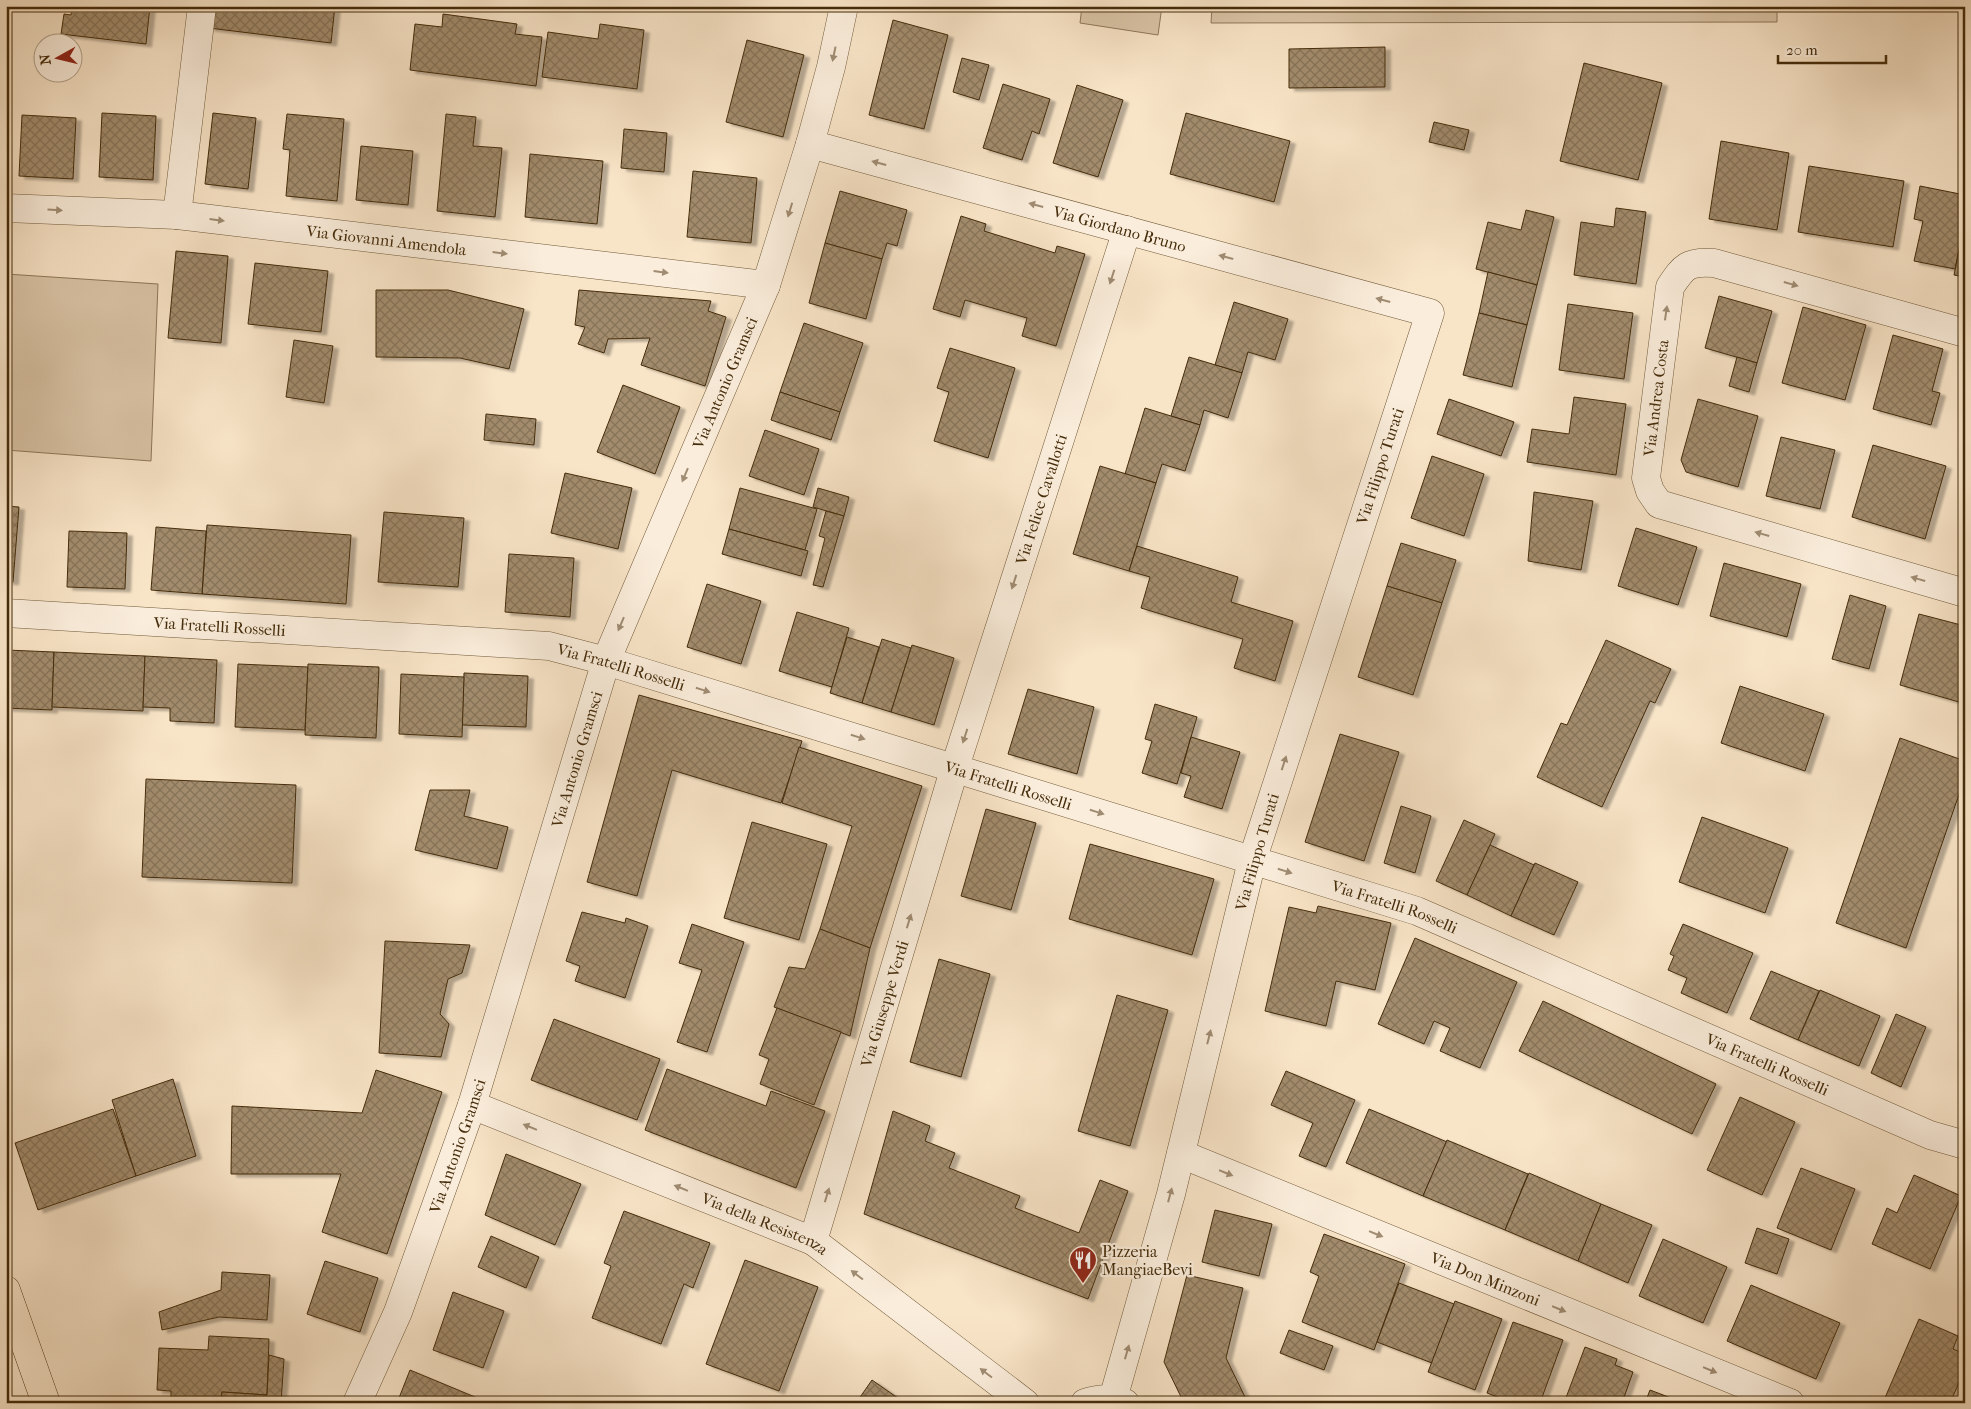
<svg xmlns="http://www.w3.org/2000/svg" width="1971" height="1409" font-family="'IM FELL French Canon',serif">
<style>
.green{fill:#dac5a7;stroke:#907859}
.building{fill:url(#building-cross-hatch);stroke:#452c0b;filter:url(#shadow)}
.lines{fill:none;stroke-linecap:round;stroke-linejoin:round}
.minor-casing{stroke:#725a3a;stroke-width:29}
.major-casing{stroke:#452c0b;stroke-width:29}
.minor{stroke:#faeddb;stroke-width:28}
.major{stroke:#f8e4c7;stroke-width:28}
.oneway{fill:#a08c73}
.labels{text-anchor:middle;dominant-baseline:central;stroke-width:4.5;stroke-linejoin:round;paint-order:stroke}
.street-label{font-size:16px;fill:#452c0b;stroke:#faeddb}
.poi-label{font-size:16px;fill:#452c0b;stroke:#faeddb;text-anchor:start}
</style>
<defs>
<pattern id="building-cross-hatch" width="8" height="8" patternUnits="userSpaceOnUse" patternTransform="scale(1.25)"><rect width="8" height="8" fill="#a28c6d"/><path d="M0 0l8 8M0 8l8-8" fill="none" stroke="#867358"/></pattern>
<filter id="shadow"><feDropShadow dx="5.5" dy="3" stdDeviation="1" flood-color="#0004"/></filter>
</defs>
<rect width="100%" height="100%" fill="#f8e4c7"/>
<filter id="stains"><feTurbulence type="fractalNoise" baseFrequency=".004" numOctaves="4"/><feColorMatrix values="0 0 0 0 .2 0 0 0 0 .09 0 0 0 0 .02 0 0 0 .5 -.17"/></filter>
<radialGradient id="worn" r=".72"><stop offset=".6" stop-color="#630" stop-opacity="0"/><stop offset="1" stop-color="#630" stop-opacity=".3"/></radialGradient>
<g class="green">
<polygon points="1082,6 1162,6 1158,35 1080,23"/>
<polygon points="1212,6 1777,6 1777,22 1211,23"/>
<polygon points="6,274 158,284 151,461 6,450"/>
</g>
<g class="building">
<polygon points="72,6 150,6 146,44 61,34 64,14 71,15"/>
<polygon points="212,6 335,6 331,43 209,28"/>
<polygon points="443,14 517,24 515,34 542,37 536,86 410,70 415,24 442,27"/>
<polygon points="893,20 948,35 924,129 869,115"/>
<polygon points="600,24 644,30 637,89 542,77 548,32 598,39"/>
<polygon points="747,40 804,55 783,137 726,122"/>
<polygon points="1385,47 1385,87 1289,88 1289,49"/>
<polygon points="962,58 989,65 979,100 953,92"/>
<polygon points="1584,63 1662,83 1638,180 1560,161"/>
<polygon points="1003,84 1050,99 1039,134 1032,131 1022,160 983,148"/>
<polygon points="1077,85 1123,100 1098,177 1053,163"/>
<polygon points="102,113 156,116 153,180 99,177"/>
<polygon points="213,113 256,118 248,189 205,184"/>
<polygon points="1186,113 1290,141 1274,202 1170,174"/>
<polygon points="287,114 344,119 337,201 286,196 290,150 283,149"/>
<polygon points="446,114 476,117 473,146 502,148 495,217 437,211"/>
<polygon points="22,115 76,118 73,179 19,176"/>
<polygon points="1434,122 1469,130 1464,150 1429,142"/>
<polygon points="624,129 667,133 664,172 621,168"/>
<polygon points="1721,141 1789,153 1777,230 1709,219"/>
<polygon points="361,146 413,151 408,205 356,200"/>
<polygon points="530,154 603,161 597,224 525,217"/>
<polygon points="1809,166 1904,181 1893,247 1798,232"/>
<polygon points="693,171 757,178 751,243 687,237"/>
<polygon points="1920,186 1965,195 1965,221 1955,269 1914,261 1923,221 1914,219"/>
<polygon points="840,191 907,210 897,246 887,243 882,259 825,243"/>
<polygon points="1616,208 1646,212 1636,284 1574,275 1581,222 1614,227"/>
<polygon points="1526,210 1554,217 1537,285 1476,269 1488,222 1521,230"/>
<polygon points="961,216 986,224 984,231 1055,253 1057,246 1085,254 1056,346 1022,336 1027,318 965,300 960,317 933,309"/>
<polygon points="1965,221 1965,277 1954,275"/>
<polygon points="825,243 882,259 866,319 809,303"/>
<polygon points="176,251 228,256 221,343 168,338"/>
<polygon points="255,263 328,271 321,332 248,324"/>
<polygon points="1488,272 1537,285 1527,325 1479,313"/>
<polygon points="376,290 448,290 524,309 509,369 460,358 376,357"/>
<polygon points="579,290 711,301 708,311 726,317 705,386 641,365 650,338 608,339 604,353 578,344 585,327 575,325"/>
<polygon points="1719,296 1772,311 1757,363 1705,348"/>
<polygon points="1234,302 1288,319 1275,360 1248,352 1242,373 1215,365"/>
<polygon points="1568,304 1633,313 1624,379 1559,370"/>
<polygon points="1803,307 1866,325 1845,400 1782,383"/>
<polygon points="1479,313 1527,325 1512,387 1463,375"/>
<polygon points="804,323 863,343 840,412 780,392"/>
<polygon points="1893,335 1943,349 1932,391 1940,393 1931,425 1873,409"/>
<polygon points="294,340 333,346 324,403 286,397"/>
<polygon points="950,348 1015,368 988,458 934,441 949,392 937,388"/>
<polygon points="1189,357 1242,373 1228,418 1204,410 1200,425 1171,416"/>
<polygon points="1737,357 1757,363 1749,392 1729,386"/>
<polygon points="623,385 680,407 655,474 597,452"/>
<polygon points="780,392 840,412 831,440 771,420"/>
<polygon points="1574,397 1626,404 1616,475 1527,462 1532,429 1569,434"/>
<polygon points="1449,399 1514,422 1501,456 1437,434"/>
<polygon points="1698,399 1758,416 1738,487 1686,472 1681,460"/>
<polygon points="1145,408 1200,425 1185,471 1162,464 1156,483 1125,474"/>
<polygon points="486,414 536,419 534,445 484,440"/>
<polygon points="765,430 819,449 804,495 749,476"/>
<polygon points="1781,437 1835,450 1820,509 1766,496"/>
<polygon points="1873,445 1946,466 1925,539 1852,517"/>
<polygon points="1432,456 1484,474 1464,536 1411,518"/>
<polygon points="1100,466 1156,483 1129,571 1073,554"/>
<polygon points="565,473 632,488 618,549 551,533"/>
<polygon points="740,488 817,509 805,550 729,529"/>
<polygon points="818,488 849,497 844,516 813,507"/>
<polygon points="1534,492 1593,501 1581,570 1528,561"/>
<polygon points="6,506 19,507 13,582 6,581"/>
<polygon points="826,511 844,516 823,587 813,585 825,538 819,536"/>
<polygon points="384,512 464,518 458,587 378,582"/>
<polygon points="207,525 351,535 346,604 202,594"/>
<polygon points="156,527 206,531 202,594 151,590"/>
<polygon points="1636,528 1697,547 1678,605 1618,586"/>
<polygon points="729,529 808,551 801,576 722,554"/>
<polygon points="69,531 127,533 125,589 67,587"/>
<polygon points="1401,543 1456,560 1442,603 1387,586"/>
<polygon points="1137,546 1238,577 1231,602 1293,621 1275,681 1234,668 1243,639 1141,608 1150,577 1129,571"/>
<polygon points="509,554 574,558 570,617 505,612"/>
<polygon points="1724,563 1801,584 1787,637 1710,616"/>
<polygon points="707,584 761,601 741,664 687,647"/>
<polygon points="1387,586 1442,603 1413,695 1358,677"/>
<polygon points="1850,595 1886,606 1869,669 1832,659"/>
<polygon points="797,612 849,628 832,687 779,671"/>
<polygon points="1919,614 1965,626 1965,679 1959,702 1900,685"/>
<polygon points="847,637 879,647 862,703 830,693"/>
<polygon points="882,639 911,648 891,712 862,703"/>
<polygon points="1606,640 1671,669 1655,703 1650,701 1602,807 1537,777 1561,723 1567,725"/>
<polygon points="912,645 954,658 934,725 891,712"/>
<polygon points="6,650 54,652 52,710 6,708"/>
<polygon points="54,652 145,656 143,711 52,707"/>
<polygon points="145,656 217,660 214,723 170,721 170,708 143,707"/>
<polygon points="238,664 308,667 305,730 235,727"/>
<polygon points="308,664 379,667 376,738 305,735"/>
<polygon points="464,673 528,676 526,727 462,725"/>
<polygon points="401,674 464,677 462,737 399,734"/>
<polygon points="1740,686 1824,714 1805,771 1721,743"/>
<polygon points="1028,689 1094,707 1077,774 1008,754"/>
<polygon points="639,695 802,741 781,803 672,770 637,896 587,882"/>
<polygon points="1155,704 1197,717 1177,784 1142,773 1152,741 1145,739"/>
<polygon points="1340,734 1399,752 1364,861 1305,842"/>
<polygon points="1191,737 1240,752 1222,809 1184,797 1191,776 1181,773"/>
<polygon points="1900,738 1965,761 1965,777 1906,948 1836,923"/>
<polygon points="799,747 922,786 870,948 820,929 852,826 782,803"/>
<polygon points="146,779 296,785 292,883 142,877"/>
<polygon points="430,790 470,790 464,816 508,827 497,869 415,850"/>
<polygon points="1401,806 1431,816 1415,873 1384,863"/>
<polygon points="986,809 1036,823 1011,910 961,896"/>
<polygon points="1702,817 1788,848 1765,913 1679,882"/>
<polygon points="1464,820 1495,834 1467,895 1436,881"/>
<polygon points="752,822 827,844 799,940 724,918"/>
<polygon points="1090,844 1214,879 1192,955 1069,919"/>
<polygon points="1490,845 1534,865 1511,916 1467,895"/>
<polygon points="1535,863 1578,882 1554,935 1511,916"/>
<polygon points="1318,906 1391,923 1375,990 1336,981 1326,1026 1265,1011 1289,907 1316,913"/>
<polygon points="582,912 625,923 626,918 648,926 625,998 575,981 580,966 566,961"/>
<polygon points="692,924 744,942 707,1052 677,1042 702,970 679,963"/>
<polygon points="1683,924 1753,953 1727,1013 1681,993 1687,978 1668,970 1674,956 1670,954"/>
<polygon points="820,929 870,948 850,1036 774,1007 789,967 805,969"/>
<polygon points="1415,938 1517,982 1480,1068 1440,1051 1450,1028 1434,1021 1424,1044 1378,1024"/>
<polygon points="385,941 470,945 462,973 448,979 440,1014 449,1024 441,1057 379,1053"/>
<polygon points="939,959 990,974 961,1077 910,1062"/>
<polygon points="1771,971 1819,991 1798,1040 1750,1019"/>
<polygon points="1820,990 1880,1016 1859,1066 1798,1040"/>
<polygon points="1117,995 1168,1010 1130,1146 1078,1131"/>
<polygon points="1543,1001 1716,1084 1692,1134 1519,1051"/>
<polygon points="777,1008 841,1032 814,1105 760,1084 769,1059 759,1055"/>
<polygon points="1896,1014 1926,1027 1901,1087 1871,1073"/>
<polygon points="554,1019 660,1059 637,1120 531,1080"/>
<polygon points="667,1069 766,1106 771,1091 825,1111 796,1188 645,1130"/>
<polygon points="376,1070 442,1092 387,1254 322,1232 341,1174 231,1174 232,1106 362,1113"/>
<polygon points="1286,1071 1355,1100 1326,1167 1299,1156 1313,1123 1271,1105"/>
<polygon points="173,1079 196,1156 136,1176 112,1100"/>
<polygon points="1740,1097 1795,1122 1762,1195 1707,1170"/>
<polygon points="113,1109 136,1176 38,1210 15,1143"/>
<polygon points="1369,1109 1447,1142 1423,1196 1346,1163"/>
<polygon points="893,1111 930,1126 925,1141 955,1153 949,1168 1020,1196 1015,1208 1079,1233 1100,1180 1128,1191 1088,1299 864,1214"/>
<polygon points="1447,1140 1528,1174 1505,1230 1423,1196"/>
<polygon points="506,1154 581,1184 555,1245 485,1215"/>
<polygon points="1801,1168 1855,1189 1831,1250 1777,1228"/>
<polygon points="1529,1173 1601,1204 1578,1261 1505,1230"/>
<polygon points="1914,1175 1961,1196 1930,1269 1872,1244 1887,1208 1897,1213"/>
<polygon points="1601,1204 1652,1225 1628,1283 1578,1261"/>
<polygon points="1215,1210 1272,1224 1259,1276 1202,1262"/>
<polygon points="624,1211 710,1243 693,1288 684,1284 661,1344 592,1318 611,1266 604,1263"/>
<polygon points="1757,1228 1789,1239 1777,1274 1745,1263"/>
<polygon points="1324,1234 1405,1264 1374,1350 1302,1322 1319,1276 1310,1272"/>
<polygon points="491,1236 539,1257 526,1288 478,1267"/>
<polygon points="1663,1239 1727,1267 1703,1323 1639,1296"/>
<polygon points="745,1260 818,1287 779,1391 706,1364"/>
<polygon points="325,1261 378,1278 360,1332 307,1314"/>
<polygon points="222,1272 270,1275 267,1320 219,1317 162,1330 159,1312 221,1290"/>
<polygon points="1187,1275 1243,1288 1226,1358 1246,1399 1256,1403 1184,1403 1164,1362"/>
<polygon points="1399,1283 1454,1304 1432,1363 1377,1342"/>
<polygon points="1751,1285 1840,1323 1816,1379 1727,1341"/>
<polygon points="453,1292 504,1311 483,1368 433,1350"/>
<polygon points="1455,1301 1502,1319 1475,1390 1428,1372"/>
<polygon points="1919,1319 1958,1336 1953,1349 1965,1354 1965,1369 1950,1403 1892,1403 1884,1400"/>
<polygon points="1513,1322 1563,1340 1540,1403 1513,1403 1487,1393"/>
<polygon points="1289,1330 1333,1346 1324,1370 1280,1353"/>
<polygon points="209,1336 269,1339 267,1395 222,1392 221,1403 171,1403 171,1391 157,1390 159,1348 208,1350"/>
<polygon points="1585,1347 1617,1359 1615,1365 1633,1372 1622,1403 1564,1403"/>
<polygon points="269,1355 284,1359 281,1403 221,1403 222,1392 267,1395"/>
<polygon points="410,1370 487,1402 486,1403 397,1403"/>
<polygon points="872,1380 905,1403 856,1403"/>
<polygon points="1650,1390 1684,1403 1645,1403"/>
</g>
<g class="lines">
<g class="minor-casing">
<g id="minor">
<path id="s1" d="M810,144L1430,313L1252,861L1171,1194L1113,1399"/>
<path id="s2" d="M6,208L177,215L766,285"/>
<polyline points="177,215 202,6"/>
<path d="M1965,333L1714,263C1688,261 1684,266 1670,287L1646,478L1650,491L1659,504L1965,593"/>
<path id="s3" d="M6,613L549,646L606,661L1417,911L1930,1135L1965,1145"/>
<path id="s4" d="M472,1105L813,1241L1025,1403"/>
<path id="s5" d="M1181,1154L1790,1403"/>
<path id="s6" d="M813,1241L955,767L1127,230"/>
<path id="s7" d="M357,1403L398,1312L472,1105L606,661L766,285L810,144L831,67L844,6"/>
<path d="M1085,1403C1099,1398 1110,1398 1125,1403"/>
</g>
</g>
<g class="major-casing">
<polyline id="major" points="6,1290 46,1403"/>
</g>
<use href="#minor" class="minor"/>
<use href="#major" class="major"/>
</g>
<defs><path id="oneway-solid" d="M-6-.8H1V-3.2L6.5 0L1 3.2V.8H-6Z" transform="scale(1.25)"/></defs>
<g class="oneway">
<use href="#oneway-solid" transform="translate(834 54) rotate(102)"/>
<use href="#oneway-solid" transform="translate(879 163) rotate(-165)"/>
<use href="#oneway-solid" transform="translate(1036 205) rotate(-165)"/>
<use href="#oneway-solid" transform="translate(55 210) rotate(3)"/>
<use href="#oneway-solid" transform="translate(790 210) rotate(107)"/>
<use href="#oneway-solid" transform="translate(217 220) rotate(7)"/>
<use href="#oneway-solid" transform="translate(500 253) rotate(7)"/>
<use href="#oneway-solid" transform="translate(1226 257) rotate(-165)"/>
<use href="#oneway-solid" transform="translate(661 272) rotate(7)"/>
<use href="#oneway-solid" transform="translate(1112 277) rotate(108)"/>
<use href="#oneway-solid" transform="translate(1791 284) rotate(16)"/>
<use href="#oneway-solid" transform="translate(1383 300) rotate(-165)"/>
<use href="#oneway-solid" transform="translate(1666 313) rotate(-82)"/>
<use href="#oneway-solid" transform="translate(685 475) rotate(113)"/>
<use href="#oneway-solid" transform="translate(1762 534) rotate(-164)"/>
<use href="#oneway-solid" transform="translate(1918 579) rotate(-164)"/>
<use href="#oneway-solid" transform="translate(1014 582) rotate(108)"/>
<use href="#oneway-solid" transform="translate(621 624) rotate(113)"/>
<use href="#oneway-solid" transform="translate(703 690) rotate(17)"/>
<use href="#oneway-solid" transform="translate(965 736) rotate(108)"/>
<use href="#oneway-solid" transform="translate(858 737) rotate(17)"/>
<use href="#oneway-solid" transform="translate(1284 763) rotate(-72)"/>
<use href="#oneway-solid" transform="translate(1097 812) rotate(18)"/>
<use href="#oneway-solid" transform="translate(1285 871) rotate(17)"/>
<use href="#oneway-solid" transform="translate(909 921) rotate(-73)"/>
<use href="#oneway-solid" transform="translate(1209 1037) rotate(-76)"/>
<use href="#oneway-solid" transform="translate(530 1127) rotate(-158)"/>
<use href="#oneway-solid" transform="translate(1226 1173) rotate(22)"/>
<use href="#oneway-solid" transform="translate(681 1188) rotate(-158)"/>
<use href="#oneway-solid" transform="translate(827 1195) rotate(-73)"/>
<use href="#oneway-solid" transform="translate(1170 1195) rotate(-75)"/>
<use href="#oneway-solid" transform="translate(1376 1234) rotate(22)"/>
<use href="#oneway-solid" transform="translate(857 1275) rotate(-143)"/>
<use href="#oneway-solid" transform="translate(1559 1309) rotate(22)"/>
<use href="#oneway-solid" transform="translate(1127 1352) rotate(-74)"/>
<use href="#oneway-solid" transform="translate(1710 1370) rotate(22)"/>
<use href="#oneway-solid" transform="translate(986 1373) rotate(-143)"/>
</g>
<defs>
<g id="restaurant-pin" transform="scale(1.4375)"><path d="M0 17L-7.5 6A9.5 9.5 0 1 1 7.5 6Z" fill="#8f2418" stroke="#faeddb"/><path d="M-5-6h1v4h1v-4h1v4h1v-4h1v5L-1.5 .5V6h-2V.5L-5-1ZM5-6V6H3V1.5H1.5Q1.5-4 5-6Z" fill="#fff"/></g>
</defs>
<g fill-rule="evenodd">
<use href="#restaurant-pin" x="1083" y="1260"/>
</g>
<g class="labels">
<g class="street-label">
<text stroke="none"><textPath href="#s1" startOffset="321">Via Giordano Bruno</textPath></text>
<text stroke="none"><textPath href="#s2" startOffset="382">Via Giovanni Amendola</textPath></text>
<text stroke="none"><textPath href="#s7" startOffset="1086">Via Antonio Gramsci</textPath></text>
<text transform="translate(1656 398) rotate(-83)">Via Andrea Costa</text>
<text transform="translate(1380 466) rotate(-72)">Via Filippo Turati</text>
<text stroke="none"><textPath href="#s6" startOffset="776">Via Felice Cavallotti</textPath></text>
<text stroke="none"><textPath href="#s3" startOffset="214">Via Fratelli Rosselli</textPath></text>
<text stroke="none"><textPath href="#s3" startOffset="619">Via Fratelli Rosselli</textPath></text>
<text stroke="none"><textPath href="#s7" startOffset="681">Via Antonio Gramsci</textPath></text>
<text stroke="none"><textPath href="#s3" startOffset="1024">Via Fratelli Rosselli</textPath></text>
<text transform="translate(1257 852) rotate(-74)">Via Filippo Turati</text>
<text stroke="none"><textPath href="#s3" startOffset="1429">Via Fratelli Rosselli</textPath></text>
<text stroke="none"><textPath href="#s6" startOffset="248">Via Giuseppe Verdi</textPath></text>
<text stroke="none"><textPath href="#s3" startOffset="1834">Via Fratelli Rosselli</textPath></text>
<text stroke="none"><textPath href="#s7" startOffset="276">Via Antonio Gramsci</textPath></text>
<text stroke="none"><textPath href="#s4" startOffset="316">Via della Resistenza</textPath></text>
<text stroke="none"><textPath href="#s5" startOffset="329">Via Don Minzoni</textPath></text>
</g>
<g class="poi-label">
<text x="1102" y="1251">Pizzeria<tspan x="1102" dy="18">MangiaeBevi</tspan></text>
</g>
</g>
<rect width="1971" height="1409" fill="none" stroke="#f8e4c7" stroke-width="25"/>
<rect x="8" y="8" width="1956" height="1394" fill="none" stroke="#452c0b" stroke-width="2.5"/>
<rect x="12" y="12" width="1946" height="1384" fill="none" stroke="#452c0b"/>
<g transform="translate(58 58) rotate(262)"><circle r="24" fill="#faeddb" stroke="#b2a088"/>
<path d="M0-4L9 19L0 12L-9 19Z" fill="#8f2418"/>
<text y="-8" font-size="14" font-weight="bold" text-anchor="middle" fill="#452c0b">N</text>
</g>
<path d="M1778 55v8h108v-8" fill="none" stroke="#452c0b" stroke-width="2.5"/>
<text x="1786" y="55" font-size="15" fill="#452c0b" stroke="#faeddb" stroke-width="4" paint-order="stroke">20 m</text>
<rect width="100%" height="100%" filter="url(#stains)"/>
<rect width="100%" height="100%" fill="url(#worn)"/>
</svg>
